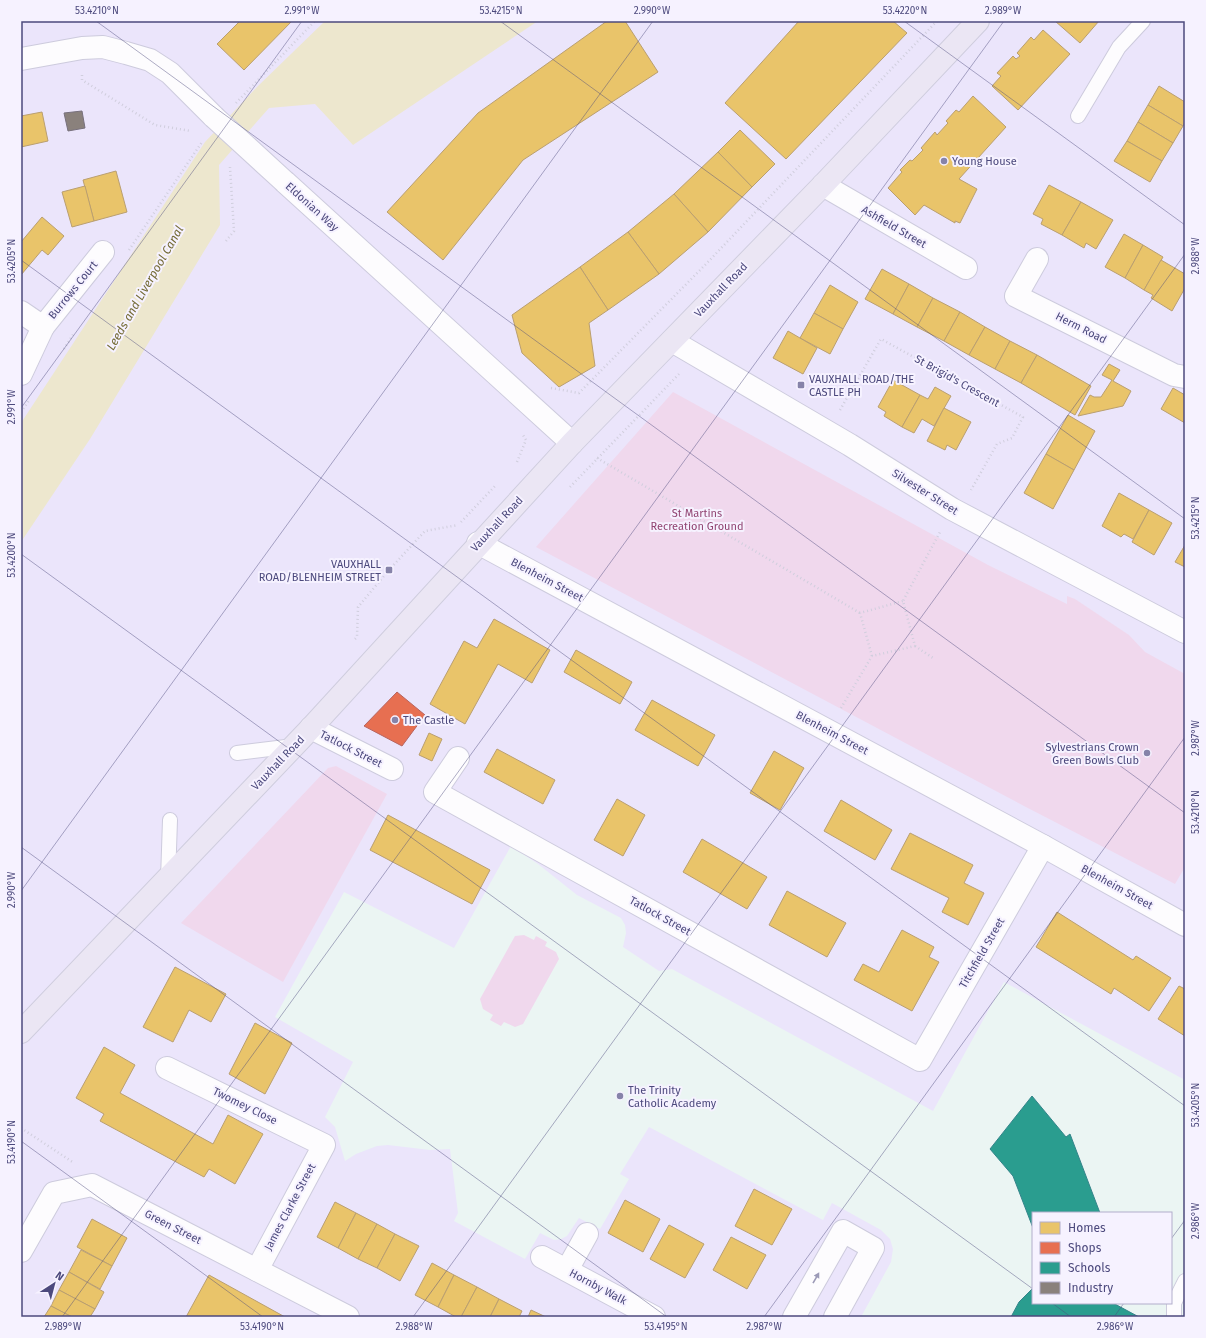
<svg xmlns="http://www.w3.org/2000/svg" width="1206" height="1338" font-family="'Fira Sans',sans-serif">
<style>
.residential{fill:#ebe5fb;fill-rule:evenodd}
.education{fill:#ebf5f3;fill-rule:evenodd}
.green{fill:#f0d8ed}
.water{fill:#ede7ce}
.homes{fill:#e9c46a;stroke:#ba9f70}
.shops{fill:#e76f51;stroke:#b8645e}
.schools{fill:#2a9d8f;stroke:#34848a}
.industry{fill:#8a817c;stroke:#77707c}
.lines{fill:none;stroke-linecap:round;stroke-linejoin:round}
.service-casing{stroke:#cdcbdd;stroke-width:16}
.minor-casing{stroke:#cdcbdd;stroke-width:24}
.primary-casing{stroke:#cfcdde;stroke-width:24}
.path{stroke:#d0cedd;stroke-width:2.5;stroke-dasharray:1 3;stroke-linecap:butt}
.service{stroke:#fdfcfe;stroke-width:14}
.minor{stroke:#fdfcfe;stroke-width:22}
.primary{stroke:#ebe6f4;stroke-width:22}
.minor-bridge-casing{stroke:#cdcbdd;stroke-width:24;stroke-linecap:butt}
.minor-bridge{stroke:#fdfcfe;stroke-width:22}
.oneway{fill:#9c9ab7}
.ticks{fill:none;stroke:#4c497d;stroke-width:1;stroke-opacity:0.45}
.poi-dot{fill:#8683a9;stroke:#f6f2ff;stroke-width:1.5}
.labels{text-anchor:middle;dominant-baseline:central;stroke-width:4;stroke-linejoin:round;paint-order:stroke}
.poi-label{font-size:11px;fill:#4c497d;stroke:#f6f2ff;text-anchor:start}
.street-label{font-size:11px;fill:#4c497d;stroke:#f6f2ff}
.park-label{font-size:11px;fill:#914472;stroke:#f6f2ff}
.water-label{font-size:12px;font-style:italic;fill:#746b35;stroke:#f6f2ff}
.neatline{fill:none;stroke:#4c497d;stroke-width:1.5}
.ticks-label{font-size:10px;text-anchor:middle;fill:#4c497d}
</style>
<rect width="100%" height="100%" fill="#f2eefa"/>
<path class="residential" d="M21,21H1185V1317H21ZM1033,1213H1171V1303H1033Z"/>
<path class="education" d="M511,846L538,864L577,895L621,918L625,925L626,933L623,947L659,971L672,969L933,1111L1004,982L1185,1080V1317H861L891,1262L893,1249L890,1239L881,1230L832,1203L823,1220L649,1127L620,1174L629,1179L600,1229L579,1218L567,1236L561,1239L554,1240L540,1233L525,1259L454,1221L458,1213L450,1149L430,1150L388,1145L377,1146L356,1154L345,1161L335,1127L325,1117L353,1062L275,1017L344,892L454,948ZM1033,1213H1171V1303H1033Z"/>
<g class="green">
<polygon points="673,392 988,565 1067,604 1067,596 1075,599 1129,635 1145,652 1185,674 1185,867 1175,884 1024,806 536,547"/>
<polygon points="336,766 387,794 283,982 181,923 328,768"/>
<polygon points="524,935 534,940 536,936 547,942 545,946 556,952 559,959 523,1024 515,1027 504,1022 501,1026 490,1020 493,1015 483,1009 480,999 515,936"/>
</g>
<polygon class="water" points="325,21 538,21 353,145 315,104 269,108 219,165 220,225 90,439 21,542 21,423 205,142 258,86"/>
<g class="homes">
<polygon points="240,21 292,21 244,70 217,44"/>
<polygon points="607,21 625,21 658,72 523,160 443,260 387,212 478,113"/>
<polygon points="799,21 893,21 907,33 786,159 725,103"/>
<polygon points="1055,21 1099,21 1080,43"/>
<polygon points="1043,30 1070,54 1018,110 992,86 1001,76 997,73 1013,56 1016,59 1020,56 1017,53 1031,37 1034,40"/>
<polygon points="1159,86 1185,102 1185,122 1183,126 1148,105"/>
<polygon points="973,96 1006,127 959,179 977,189 960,223 955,221 955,223 924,205 915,215 888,188 902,172 900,170 910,160 912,161 923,150 921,148 935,132 937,135 948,123 946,121 956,110 959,112"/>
<polygon points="1148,105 1183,126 1173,143 1138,122"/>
<polygon points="42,112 48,141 21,147 21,116"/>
<polygon points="1138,122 1173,143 1162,161 1127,141"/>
<polygon points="740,130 775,164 752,187 718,152"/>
<polygon points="1127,141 1162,161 1150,182 1114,161"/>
<polygon points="718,152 752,187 708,232 674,194"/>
<polygon points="116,171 127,212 94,221 83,180"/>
<polygon points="1049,185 1081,202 1062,235 1041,224 1043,219 1033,214"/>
<polygon points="85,186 94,221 72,227 62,192"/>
<polygon points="674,194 708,232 659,274 628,232"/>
<polygon points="1081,202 1113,220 1096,249 1086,243 1084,248 1062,235"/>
<polygon points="42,217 64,236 48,255 42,250 21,275 21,242"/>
<polygon points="628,232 659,274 608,310 580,267"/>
<polygon points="1124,234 1143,245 1125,278 1105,267"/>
<polygon points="1143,245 1163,257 1144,290 1125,278"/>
<polygon points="1161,260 1185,274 1185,288 1172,311 1151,298 1153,295 1144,290"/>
<polygon points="580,267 608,310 589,323 595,366 559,387 522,353 512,315"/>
<polygon points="882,269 909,284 893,314 865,299"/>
<polygon points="909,284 933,298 917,327 893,314"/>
<polygon points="830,285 858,302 843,329 814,313"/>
<polygon points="933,298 960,312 944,341 917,327"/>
<polygon points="960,312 985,327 969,355 944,341"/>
<polygon points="814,313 843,329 830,354 800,338"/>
<polygon points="985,327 1010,341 995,369 969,355"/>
<polygon points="788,331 817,348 803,374 773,358"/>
<polygon points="1010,341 1037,355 1021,383 995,369"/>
<polygon points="1037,355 1091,386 1075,415 1021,383"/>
<polygon points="1109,364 1120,370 1113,381 1131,391 1123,406 1078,416 1090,395 1094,397 1101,397 1112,380 1102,375"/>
<polygon points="893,380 920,395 902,427 884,416 886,412 878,407"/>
<polygon points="935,387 951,396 934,426 922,419 914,433 902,427 920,395 928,399"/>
<polygon points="1173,388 1185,395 1185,423 1161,409"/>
<polygon points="944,408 971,422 956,450 947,445 945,450 927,441"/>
<polygon points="1068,415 1095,431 1074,470 1046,454"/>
<polygon points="1046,454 1074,470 1053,509 1024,493"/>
<polygon points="1119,493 1149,510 1133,539 1124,534 1121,537 1102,526"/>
<polygon points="1149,510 1172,523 1154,555 1132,542"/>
<polygon points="1185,545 1185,567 1175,562"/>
<polygon points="494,619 550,650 532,683 498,664 465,724 430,704 464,641 477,648"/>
<polygon points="576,650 632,682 620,704 564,672"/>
<polygon points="652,700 715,735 698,766 635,730"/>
<polygon points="429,733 442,739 432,761 419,755"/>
<polygon points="497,749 555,780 543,804 484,772"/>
<polygon points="774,751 804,768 780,810 750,793"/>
<polygon points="617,799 645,815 623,856 594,840"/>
<polygon points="841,800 892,830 875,860 824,831"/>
<polygon points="388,815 490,870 472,904 370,850"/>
<polygon points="910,833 973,865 964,883 984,893 968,925 942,912 949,898 891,869"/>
<polygon points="702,839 767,877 747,909 683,872"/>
<polygon points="787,891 846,923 827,957 769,925"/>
<polygon points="1057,912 1133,960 1136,956 1171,978 1149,1011 1114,988 1111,994 1036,947"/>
<polygon points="902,930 934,947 929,957 939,962 912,1011 854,980 863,964 879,972"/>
<polygon points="175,967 226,994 211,1022 189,1010 173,1042 143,1027"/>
<polygon points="1179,986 1185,989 1185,1036 1158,1019"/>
<polygon points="255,1023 292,1043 265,1094 229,1074"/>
<polygon points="104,1047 135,1065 120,1093 213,1144 228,1115 263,1134 235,1184 209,1169 204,1177 100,1121 104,1114 76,1098"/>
<polygon points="754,1189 792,1209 772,1245 735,1226"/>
<polygon points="625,1200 660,1219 643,1252 608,1233"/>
<polygon points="335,1202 356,1213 338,1248 317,1237"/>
<polygon points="356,1213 377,1224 358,1259 338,1248"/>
<polygon points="92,1219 127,1238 112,1266 77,1247"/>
<polygon points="377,1224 395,1234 377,1268 358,1259"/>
<polygon points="669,1225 704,1244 685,1278 650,1259"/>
<polygon points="395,1234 419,1246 400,1281 377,1268"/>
<polygon points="731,1237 766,1255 747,1289 713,1270"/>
<polygon points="81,1250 112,1266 100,1289 69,1272"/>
<polygon points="432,1263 454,1275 438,1307 415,1295"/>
<polygon points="69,1272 104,1292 95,1309 59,1290"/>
<polygon points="209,1275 285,1317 186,1317"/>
<polygon points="454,1275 477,1287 461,1317 456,1317 438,1307"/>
<polygon points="477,1287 499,1299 490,1317 461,1317"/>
<polygon points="59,1290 95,1309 90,1317 72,1317 51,1306"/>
<polygon points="499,1299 522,1311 519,1317 490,1317"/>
<polygon points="51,1306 72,1317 44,1317"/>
<polygon points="531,1310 546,1317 528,1317"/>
</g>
<polygon class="shops" points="397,692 425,715 402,746 364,726"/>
<g class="schools">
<polygon points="1032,1096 1066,1137 1070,1134 1100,1213 1033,1213 1033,1228 1013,1176 990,1149"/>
<polygon points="1033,1288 1033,1303 1113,1303 1139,1317 1011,1317 1019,1302"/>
</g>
<polygon class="industry" points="82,111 85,128 68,131 64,113"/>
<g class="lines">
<g class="service-casing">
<g id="service">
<polyline points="1078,116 1119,47 1143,21"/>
<polyline points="237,753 294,746"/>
<polyline points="168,879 170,820"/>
<polyline points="1174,1317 1174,1303 1185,1281"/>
</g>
</g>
<g class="minor-casing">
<g id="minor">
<polyline points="21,59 82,48 103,47 126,53 150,60 170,73 214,117"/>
<polyline points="285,182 572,443"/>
<polyline points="823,185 966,268"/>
<polyline points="1037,259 1016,296 1174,375 1185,377"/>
<polyline points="21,312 43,327 21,374"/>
<polyline points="43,327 103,252"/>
<polyline points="672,341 850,445 952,509 1185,632"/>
<polyline points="478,543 1043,846 1185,925"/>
<polyline points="311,728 392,769"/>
<polyline points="458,758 435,792 920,1060 1043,846"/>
<polyline points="167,1068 324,1145 257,1270"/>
<polyline points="21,1251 54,1193 92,1185 348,1317"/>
<polyline points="542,1257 654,1317"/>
<polyline points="567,1270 587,1234"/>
<polyline points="794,1317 843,1231 873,1248 835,1317"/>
</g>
</g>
<g class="primary-casing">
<polyline id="primary" points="21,1032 311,728 572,443 823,185 978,21"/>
</g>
<g class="path">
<polyline points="82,75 82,80 155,125 191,131"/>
<polyline points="236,103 315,21"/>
<polyline points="226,241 234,231 230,167"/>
<polyline points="129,250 202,142"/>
<polyline points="64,349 74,333"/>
<polyline points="551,388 579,393 707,263 937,21"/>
<polyline points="840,410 881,339 1023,417 1012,438 997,444 971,490"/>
<polyline points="21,412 30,399"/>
<polyline points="597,458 860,613"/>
<polyline points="517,462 526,440 523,435"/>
<polyline points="570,487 679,374"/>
<polyline points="461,522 495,486"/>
<polyline points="355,639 357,637 358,607 389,570 425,531 458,525"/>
<polyline points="915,646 933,658"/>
<polyline points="872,656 860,613 903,601"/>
<polyline points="841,708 872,656 915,646 903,601 940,532"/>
<polyline points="21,1128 74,1163"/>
</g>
<use href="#service" class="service"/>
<use href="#minor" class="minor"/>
<use href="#primary" class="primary"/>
<g class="minor-bridge-casing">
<polyline id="minor-bridge" points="214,117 285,182"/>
</g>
<use href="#minor-bridge" class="minor-bridge"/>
</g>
<defs><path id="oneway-solid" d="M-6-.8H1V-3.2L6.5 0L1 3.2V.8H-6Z"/></defs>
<use class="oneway" href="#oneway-solid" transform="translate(816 1278) rotate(-60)"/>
<path class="ticks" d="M96,21L1185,813M500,21L1185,519M904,21L1185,225M21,260L1185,1106M21,408L302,21M21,554L1033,1289M21,847L667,1317M21,891L653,21M21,1141L263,1317M1171,1239L1185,1220M1052,1303L1071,1317M62,1317L1004,21M413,1317L1185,254M764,1317L1185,737M1114,1317L1124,1303"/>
<g class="poi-dot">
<circle cx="944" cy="161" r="4"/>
<rect x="797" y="381" width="8" height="8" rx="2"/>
<rect x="385" y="566" width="8" height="8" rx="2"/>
<circle cx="395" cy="720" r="4"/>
<circle cx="1147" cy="753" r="4"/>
<circle cx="620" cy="1096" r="4"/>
</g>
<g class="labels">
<g class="poi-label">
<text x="952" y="161">Young House</text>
<text x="809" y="379">VAUXHALL ROAD/THE<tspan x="809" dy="13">CASTLE PH</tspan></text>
<text x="381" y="564" text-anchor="end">VAUXHALL<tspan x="381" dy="13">ROAD/BLENHEIM STREET</tspan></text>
<text x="403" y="720">The Castle</text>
<text x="1139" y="747" text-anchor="end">Sylvestrians Crown<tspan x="1139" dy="13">Green Bowls Club</tspan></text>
<text x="628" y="1090">The Trinity<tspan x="628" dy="13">Catholic Academy</tspan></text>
</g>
<g class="street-label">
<text transform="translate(312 207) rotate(42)">Eldonian Way</text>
<text transform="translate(894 227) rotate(30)">Ashfield Street</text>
<text transform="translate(73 290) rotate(-51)">Burrows Court</text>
<text transform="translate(721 290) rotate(-46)">Vauxhall Road</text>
<text transform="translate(1081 328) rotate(27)">Herm Road</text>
<text transform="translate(957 381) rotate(29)">St Brigid's Crescent</text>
<text transform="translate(925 492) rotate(32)">Silvester Street</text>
<text transform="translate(497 524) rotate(-47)">Vauxhall Road</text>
<text transform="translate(547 580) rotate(28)">Blenheim Street</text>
<text transform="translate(832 733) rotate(28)">Blenheim Street</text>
<text transform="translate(351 749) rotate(27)">Tatlock Street</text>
<text transform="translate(278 763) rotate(-46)">Vauxhall Road</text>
<text transform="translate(1117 887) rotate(29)">Blenheim Street</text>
<text transform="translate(660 916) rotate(29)">Tatlock Street</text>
<text transform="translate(982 953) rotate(-60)">Titchfield Street</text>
<text transform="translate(245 1106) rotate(26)">Twomey Close</text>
<text transform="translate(290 1207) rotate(-62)">James Clarke Street</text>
<text transform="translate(173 1227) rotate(27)">Green Street</text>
<text transform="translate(598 1287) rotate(28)">Hornby Walk</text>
</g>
<g class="park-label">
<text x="697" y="513">St Martins<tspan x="697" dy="13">Recreation Ground</tspan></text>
</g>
<g class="water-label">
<text transform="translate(145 288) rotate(-60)">Leeds and Liverpool Canal</text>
</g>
</g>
<rect width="1206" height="1338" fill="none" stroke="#f6f2ff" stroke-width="44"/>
<rect x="1032" y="1212" width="140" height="92" fill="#f6f2ff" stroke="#b2aecb"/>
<rect x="1040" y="1222" width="20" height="12" fill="#e9c46a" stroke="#b2aecb"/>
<text x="1068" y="1232" font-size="12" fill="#4c497d">Homes</text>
<rect x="1040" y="1242" width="20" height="12" fill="#e76f51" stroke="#b2aecb"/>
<text x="1068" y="1252" font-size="12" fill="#4c497d">Shops</text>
<rect x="1040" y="1262" width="20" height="12" fill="#2a9d8f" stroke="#b2aecb"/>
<text x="1068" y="1272" font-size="12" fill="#4c497d">Schools</text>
<rect x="1040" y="1282" width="20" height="12" fill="#8a817c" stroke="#b2aecb"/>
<text x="1068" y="1292" font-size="12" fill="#4c497d">Industry</text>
<g transform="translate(54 1284) rotate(36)" stroke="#f6f2ff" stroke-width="3" paint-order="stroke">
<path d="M0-3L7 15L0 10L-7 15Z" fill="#4c497d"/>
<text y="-6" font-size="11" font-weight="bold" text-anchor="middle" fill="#4c497d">N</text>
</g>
<rect x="22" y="22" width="1162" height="1294" class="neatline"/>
<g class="ticks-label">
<text x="97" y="14">53.4210°N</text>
<text x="302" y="14">2.991°W</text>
<text x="501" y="14">53.4215°N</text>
<text x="652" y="14">2.990°W</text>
<text x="905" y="14">53.4220°N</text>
<text x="1003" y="14">2.989°W</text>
<text transform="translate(1195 256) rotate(-90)" y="4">2.988°W</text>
<text transform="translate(11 261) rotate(-90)" y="4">53.4205°N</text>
<text transform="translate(11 407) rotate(-90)" y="4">2.991°W</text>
<text transform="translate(1195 518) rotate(-90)" y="4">53.4215°N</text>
<text transform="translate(11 555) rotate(-90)" y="4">53.4200°N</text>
<text transform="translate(1195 738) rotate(-90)" y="4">2.987°W</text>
<text transform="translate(1195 812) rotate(-90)" y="4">53.4210°N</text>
<text transform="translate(11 890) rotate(-90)" y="4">2.990°W</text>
<text transform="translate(1195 1105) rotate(-90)" y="4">53.4205°N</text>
<text transform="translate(11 1142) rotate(-90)" y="4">53.4190°N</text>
<text transform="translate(1195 1221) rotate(-90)" y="4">2.986°W</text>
<text x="63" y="1330">2.989°W</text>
<text x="262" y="1330">53.4190°N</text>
<text x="414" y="1330">2.988°W</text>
<text x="666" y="1330">53.4195°N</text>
<text x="764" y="1330">2.987°W</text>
<text x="1115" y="1330">2.986°W</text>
</g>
</svg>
